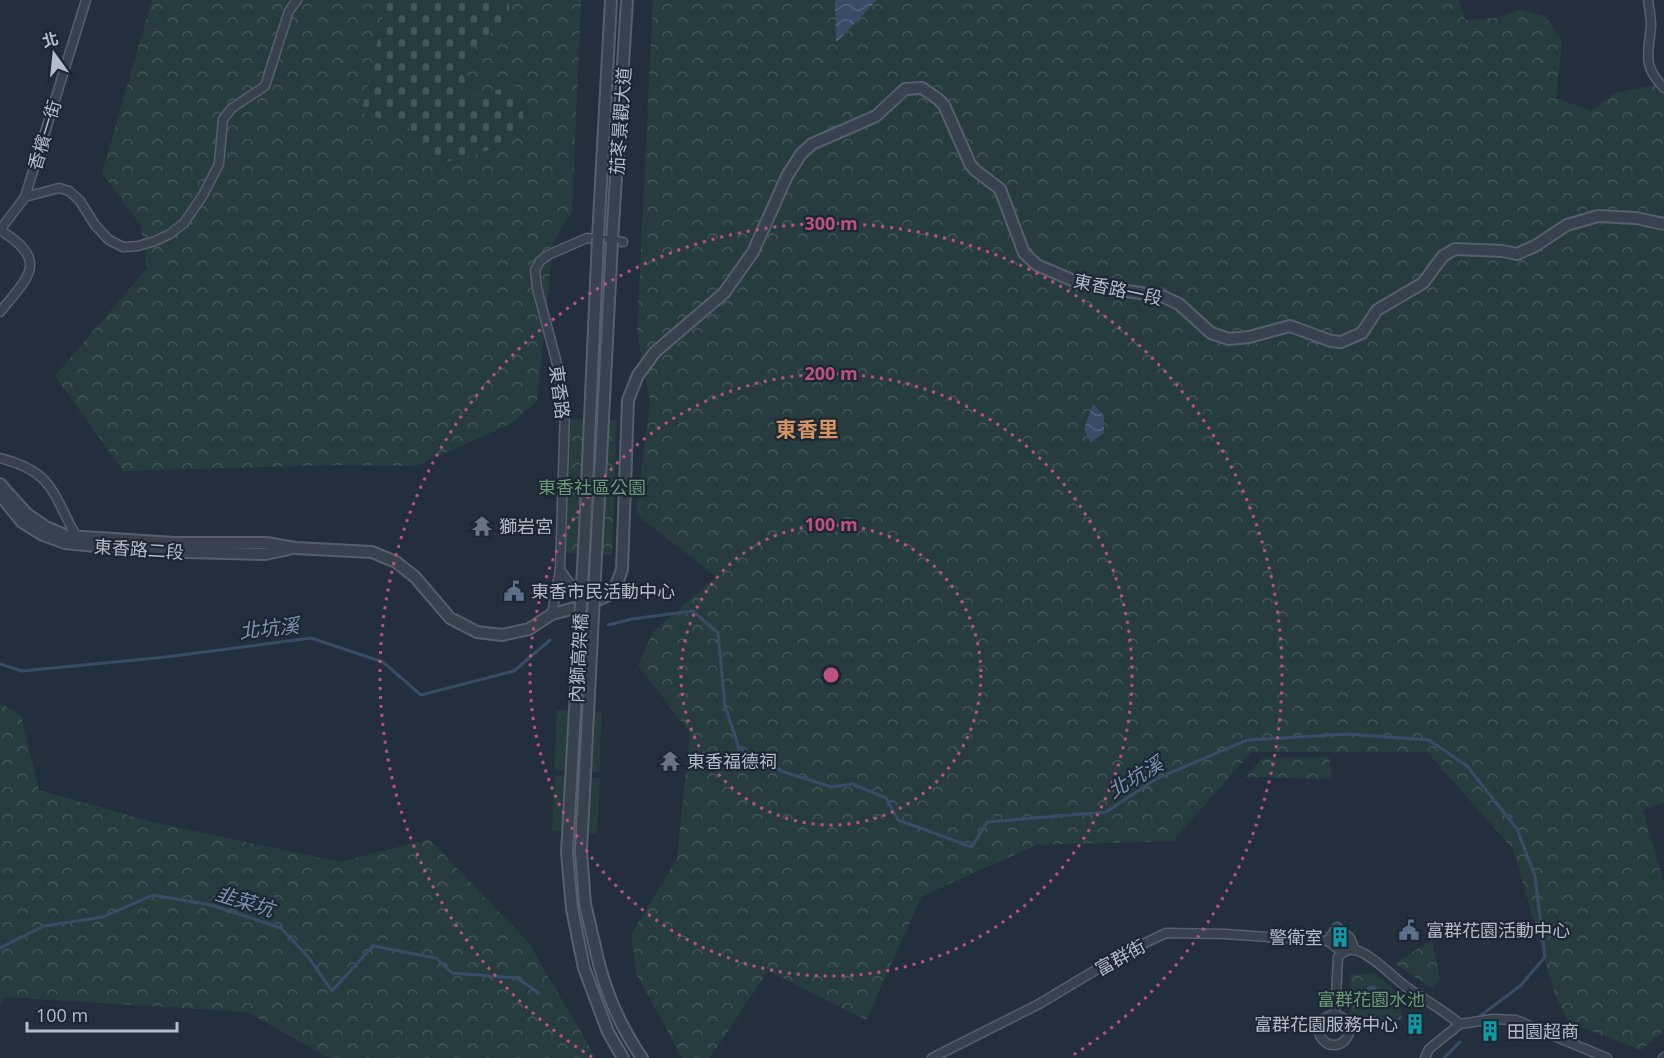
<svg xmlns="http://www.w3.org/2000/svg" width="1664" height="1058" font-family="'Open Sans','Noto Sans TC',sans-serif">
<style>
.grass{fill:#263c3f}
.forest{fill:url(#forest-crowns)}
.cemetery{fill:url(#cemetery-stones)}
.water{fill:url(#water-waves)}
.lines{fill:none;stroke-linecap:round;stroke-linejoin:round}
.stream{stroke:#394c67;stroke-width:3}
.minor-casing{stroke:#565f6c;stroke-width:11}
.tertiary-casing{stroke:#565f6c;stroke-width:14}
.minor{stroke:#38414e;stroke-width:8}
.tertiary{stroke:#38414e;stroke-width:10}
.tertiary-bridge-casing{stroke:#565f6c;stroke-width:14;stroke-linecap:butt}
.tertiary-bridge{stroke:#38414e;stroke-width:10}
.ring{fill:none;stroke:#bd5182;stroke-width:3;stroke-dasharray:3 6}
.labels{text-anchor:middle;dominant-baseline:central;stroke-width:4.5;stroke-linejoin:round;paint-order:stroke}
.street-label{font-size:18px;fill:#b4bcc9;stroke:#1d2633}
.park-label{font-size:18px;fill:#6b9a76;stroke:#1d2633}
.poi-label{font-size:18px;fill:#b4bcc9;stroke:#1d2633;text-anchor:start}
.water-label{font-size:20px;font-style:italic;fill:#7c92b1;stroke:#1d2633}
.quarter-label{font-size:21px;font-weight:bold;fill:#d59563;stroke:#1d2633}
.centre{fill:#bd5182;stroke:#1d2633;stroke-width:3}
.ring-label{font-size:18px;text-anchor:middle;font-weight:bold;fill:#bd5182;stroke:#1d2633;stroke-width:4.5;stroke-linejoin:round;paint-order:stroke}
</style>
<defs>
<pattern id="forest-crowns" width="20" height="18" patternUnits="userSpaceOnUse" patternTransform="scale(1.5)"><rect width="20" height="18" fill="#263c3f"/><path d="M2 6a3 3 0 1 1 6 0M12 15a3 3 0 1 1 6 0" fill="none" stroke="#435659"/></pattern>
<pattern id="cemetery-stones" width="16" height="16" patternUnits="userSpaceOnUse" patternTransform="scale(1.5)"><rect width="16" height="16" fill="#263c3f"/><path d="M2 7V4a2 2 0 0 1 4 0v3zM10 15v-3a2 2 0 0 1 4 0v3z" fill="#435659"/></pattern>
<pattern id="water-waves" width="16" height="10" patternUnits="userSpaceOnUse" patternTransform="scale(1.5)"><rect width="16" height="10" fill="#394c67"/><path d="M0 5q4-4 8 0t8 0" fill="none" stroke="#53647b"/></pattern>
</defs>
<rect width="100%" height="100%" fill="#242f3e"/>
<g class="grass">
<polygon points="557,710 602,712 599,772 554,770"/>
<polygon points="555,776 600,778 597,834 552,831"/>
</g>
<g class="forest">
<polygon points="152,0 581,0 572,211 553,243 537,401 510,424 416,466 337,465 123,471 55,376 147,268 141,226 102,173"/>
<polygon points="653,0 1459,0 1465,20 1496,18 1520,10 1545,16 1562,41 1556,98 1591,111 1617,92 1652,86 1664,87 1664,803 1643,810 1664,884 1664,1031 1641,1050 1568,1022 1555,996 1513,849 1427,752 1251,752 1173,841 1037,845 922,896 866,1020 768,971 710,1058 682,1058 637,975 631,935 677,858 690,733 638,665 653,632 716,577 636,514 650,402 637,332"/>
<polygon points="571,419 617,420 612,555 566,553"/>
<polygon points="0,703 21,716 39,790 152,822 340,862 429,839 528,942 596,1058 329,1058 247,1012 5,997 0,1007"/>
<polygon points="1329,757 1332,779 1245,777 1263,758"/>
<polygon points="1432,940 1440,980 1432,989 1395,963"/>
<polygon points="1350,974 1375,974 1400,995 1402,1020 1349,1020"/>
</g>
<polygon class="cemetery" points="387,0 508,0 512,23 480,39 461,70 471,95 517,86 526,129 492,149 443,163 405,125 361,113"/>
<g class="water">
<polygon points="836,0 877,0 836,43 835,4"/>
<polygon points="1093,404 1104,415 1104,433 1091,442 1084,429"/>
<circle cx="1372" cy="993" r="7"/>
</g>
<g class="lines">
<g class="stream">
<polyline points="608,625 632,619 693,611 718,633 725,706 739,748 784,772 832,787 852,784 886,798 898,820 972,847 987,822 1106,812 1156,779 1247,740 1348,734 1429,740 1467,766 1517,829 1535,876 1545,957 1520,986 1476,1019"/>
<polyline points="0,664 22,671 166,657 311,638 383,662 421,695 514,671 550,640"/>
<polyline points="0,948 44,926 103,917 153,895 211,905 281,928 309,958 332,991 373,946 436,958 452,973 517,978 539,993"/>
<polyline points="1444,1058 1460,1042"/>
</g>
<g class="minor-casing">
<g id="minor">
<path d="M1648,0C1649,8 1651,17 1651,25C1649,54 1641,64 1664,88"/>
<polyline points="25,197 59,188 69,191 80,201 95,225 109,240 123,247 138,246 155,241 170,234 184,223 203,195 219,164 223,119 232,108 265,86 289,11 297,0"/>
<polyline points="0,230 25,197 86,0"/>
<path d="M0,230C50,261 29,276 0,312"/>
<path d="M0,458C54,472 52,493 76,536"/>
<polyline points="560,570 582,600"/>
<polyline points="552,614 560,570 565,410 557,364 537,288 535,270 540,261 548,255 587,238 623,242"/>
<polyline points="1328,941 1342,952"/>
<circle cx="1334" cy="1030" r="15"/>
<path d="M1335,1015L1338,957C1341,953 1348,949 1354,950C1368,951 1393,977 1405,986C1423,999 1442,1009 1460,1024L1493,1019L1516,1020L1607,1058"/>
<polyline points="932,1058 1039,1004 1124,953 1166,933 1225,934 1328,941 1337,927 1350,938 1355,950"/>
<polyline points="1425,1058 1429,1049 1460,1024"/>
<polyline points="1663,1058 1664,1057"/>
</g>
</g>
<g class="tertiary-casing">
<g id="tertiary">
<polyline points="598,238 611,0"/>
<polyline points="612,242 627,0"/>
<polyline points="0,484 27,514 46,527 67,536 175,543 266,543 295,548 372,552 396,562 415,577 450,618 477,632 502,635 529,629 552,614 586,605 613,593 622,570 628,400 638,375 655,352 724,293 753,252 787,176 801,154 812,144 876,116 905,89 922,88 938,99 944,105 970,164 975,170 1000,189 1024,253 1037,265 1079,283 1164,297 1179,304 1211,333 1229,339 1249,337 1290,326 1331,341 1341,342 1362,333 1377,310 1423,283 1443,256 1455,249 1502,251 1517,254 1535,246 1567,225 1598,216 1636,218 1664,224"/>
<polyline points="0,495 22,522 43,535 65,543 146,551 265,554 289,549"/>
<path d="M599,964C608,998 622,1029 642,1058"/>
<polyline points="584,968 608,1032 623,1058"/>
</g>
</g>
<use href="#minor" class="minor"/>
<use href="#tertiary" class="tertiary"/>
<g class="tertiary-bridge-casing">
<g id="tertiary-bridge">
<polyline points="599,964 585,904 581,851 612,242"/>
<polyline points="584,968 572,909 567,853 585,531 598,238"/>
</g>
</g>
<use href="#tertiary-bridge" class="tertiary-bridge"/>
</g>
<g class="ring">
<circle cx="831" cy="675" r="150"/>
<circle cx="831" cy="675" r="301"/>
<path d="M592 1057A451 451 0 1 1 1070 1057"/>
</g>
<defs>
<g id="temple-bare" transform="scale(1.62)"><path d="M0-6L5-2H3V0L6.5 2.5H4V6H1.5V3h-3V6H-4V2.5H-6.5L-3 0V-2H-5Z" fill="#6b7280" stroke="#1d2633" stroke-width="2.5" paint-order="stroke"/></g>
<g id="civic-bare" transform="scale(1.62)"><path d="M-.6-6.5H3V-4.5H.6V-3L4-1V1h2V6H-6V1h2V-1L-.6-3ZM-1.2 2.5V6h2.4V2.5Z" fill="#5c6f8a" stroke="#1d2633" stroke-width="2.5" paint-order="stroke"/></g>
<g id="building-bare" transform="scale(1.62)"><path d="M-4-6H4V6H1V3H-1V6H-4ZM-2.5-4.3h1.7v1.8h-1.7ZM.8-4.3h1.7v1.8H.8ZM-2.5-1h1.7V.8h-1.7ZM.8-1h1.7V.8H.8Z" fill="#0f9aa8" stroke="#1d2633" stroke-width="2.5" paint-order="stroke"/></g>
</defs>
<g fill-rule="evenodd">
<use href="#temple-bare" x="482" y="526"/>
<use href="#civic-bare" x="514" y="591"/>
<use href="#temple-bare" x="670" y="761"/>
<use href="#civic-bare" x="1409" y="930"/>
<use href="#building-bare" x="1340" y="937"/>
<use href="#building-bare" x="1415" y="1024"/>
<use href="#building-bare" x="1490" y="1031"/>
</g>
<g class="labels">
<g class="street-label">
<text transform="translate(620 121) rotate(-86)">茄苳景觀大道</text>
<text transform="translate(44 135) rotate(-73)">香檳一街</text>
<text transform="translate(1118 289) rotate(12)">東香路一段</text>
<text transform="translate(560 392) rotate(83)">東香路</text>
<text transform="translate(139 549) rotate(4)">東香路二段</text>
<text transform="translate(578 658) rotate(-87)">內獅高架橋</text>
<text transform="translate(1120 957) rotate(-29)">富群街</text>
</g>
<g class="park-label">
<text x="592" y="487">東香社區公園</text>
<text x="1371" y="999">富群花園水池</text>
</g>
<g class="poi-label">
<text x="499" y="526">獅岩宮</text>
<text x="531" y="591">東香市民活動中心</text>
<text x="687" y="761">東香福德祠</text>
<text x="1426" y="930">富群花園活動中心</text>
<text x="1323" y="937" text-anchor="end">警衛室</text>
<text x="1398" y="1024" text-anchor="end">富群花園服務中心</text>
<text x="1507" y="1031">田園超商</text>
</g>
<g class="water-label">
<text transform="translate(269 628) rotate(-6)">北坑溪</text>
<text transform="translate(1135 777) rotate(-31)">北坑溪</text>
<text transform="translate(245 901) rotate(17)">韭菜坑</text>
</g>
<g class="quarter-label">
<text x="807" y="429">東香里</text>
</g>
</g>
<circle cx="831" cy="675" r="9" class="centre"/>
<g class="ring-label">
<text x="831" y="230">300 m</text>
<text x="831" y="380">200 m</text>
<text x="831" y="531">100 m</text>
</g>
<g transform="translate(54 54) rotate(345)" stroke="#1d2633" stroke-width="4.5" paint-order="stroke">
<path d="M0-4.5L10 22L0 15L-10 22Z" fill="#b4bcc9"/>
<text y="-9" font-size="16" font-weight="bold" text-anchor="middle" fill="#b4bcc9">北</text>
</g>
<path d="M27 1022v9h150v-9" fill="none" stroke="#b4bcc9" stroke-width="3"/>
<text x="36" y="1022" font-size="18" fill="#b4bcc9" stroke="#1d2633" stroke-width="4.5" paint-order="stroke">100 m</text>
</svg>
